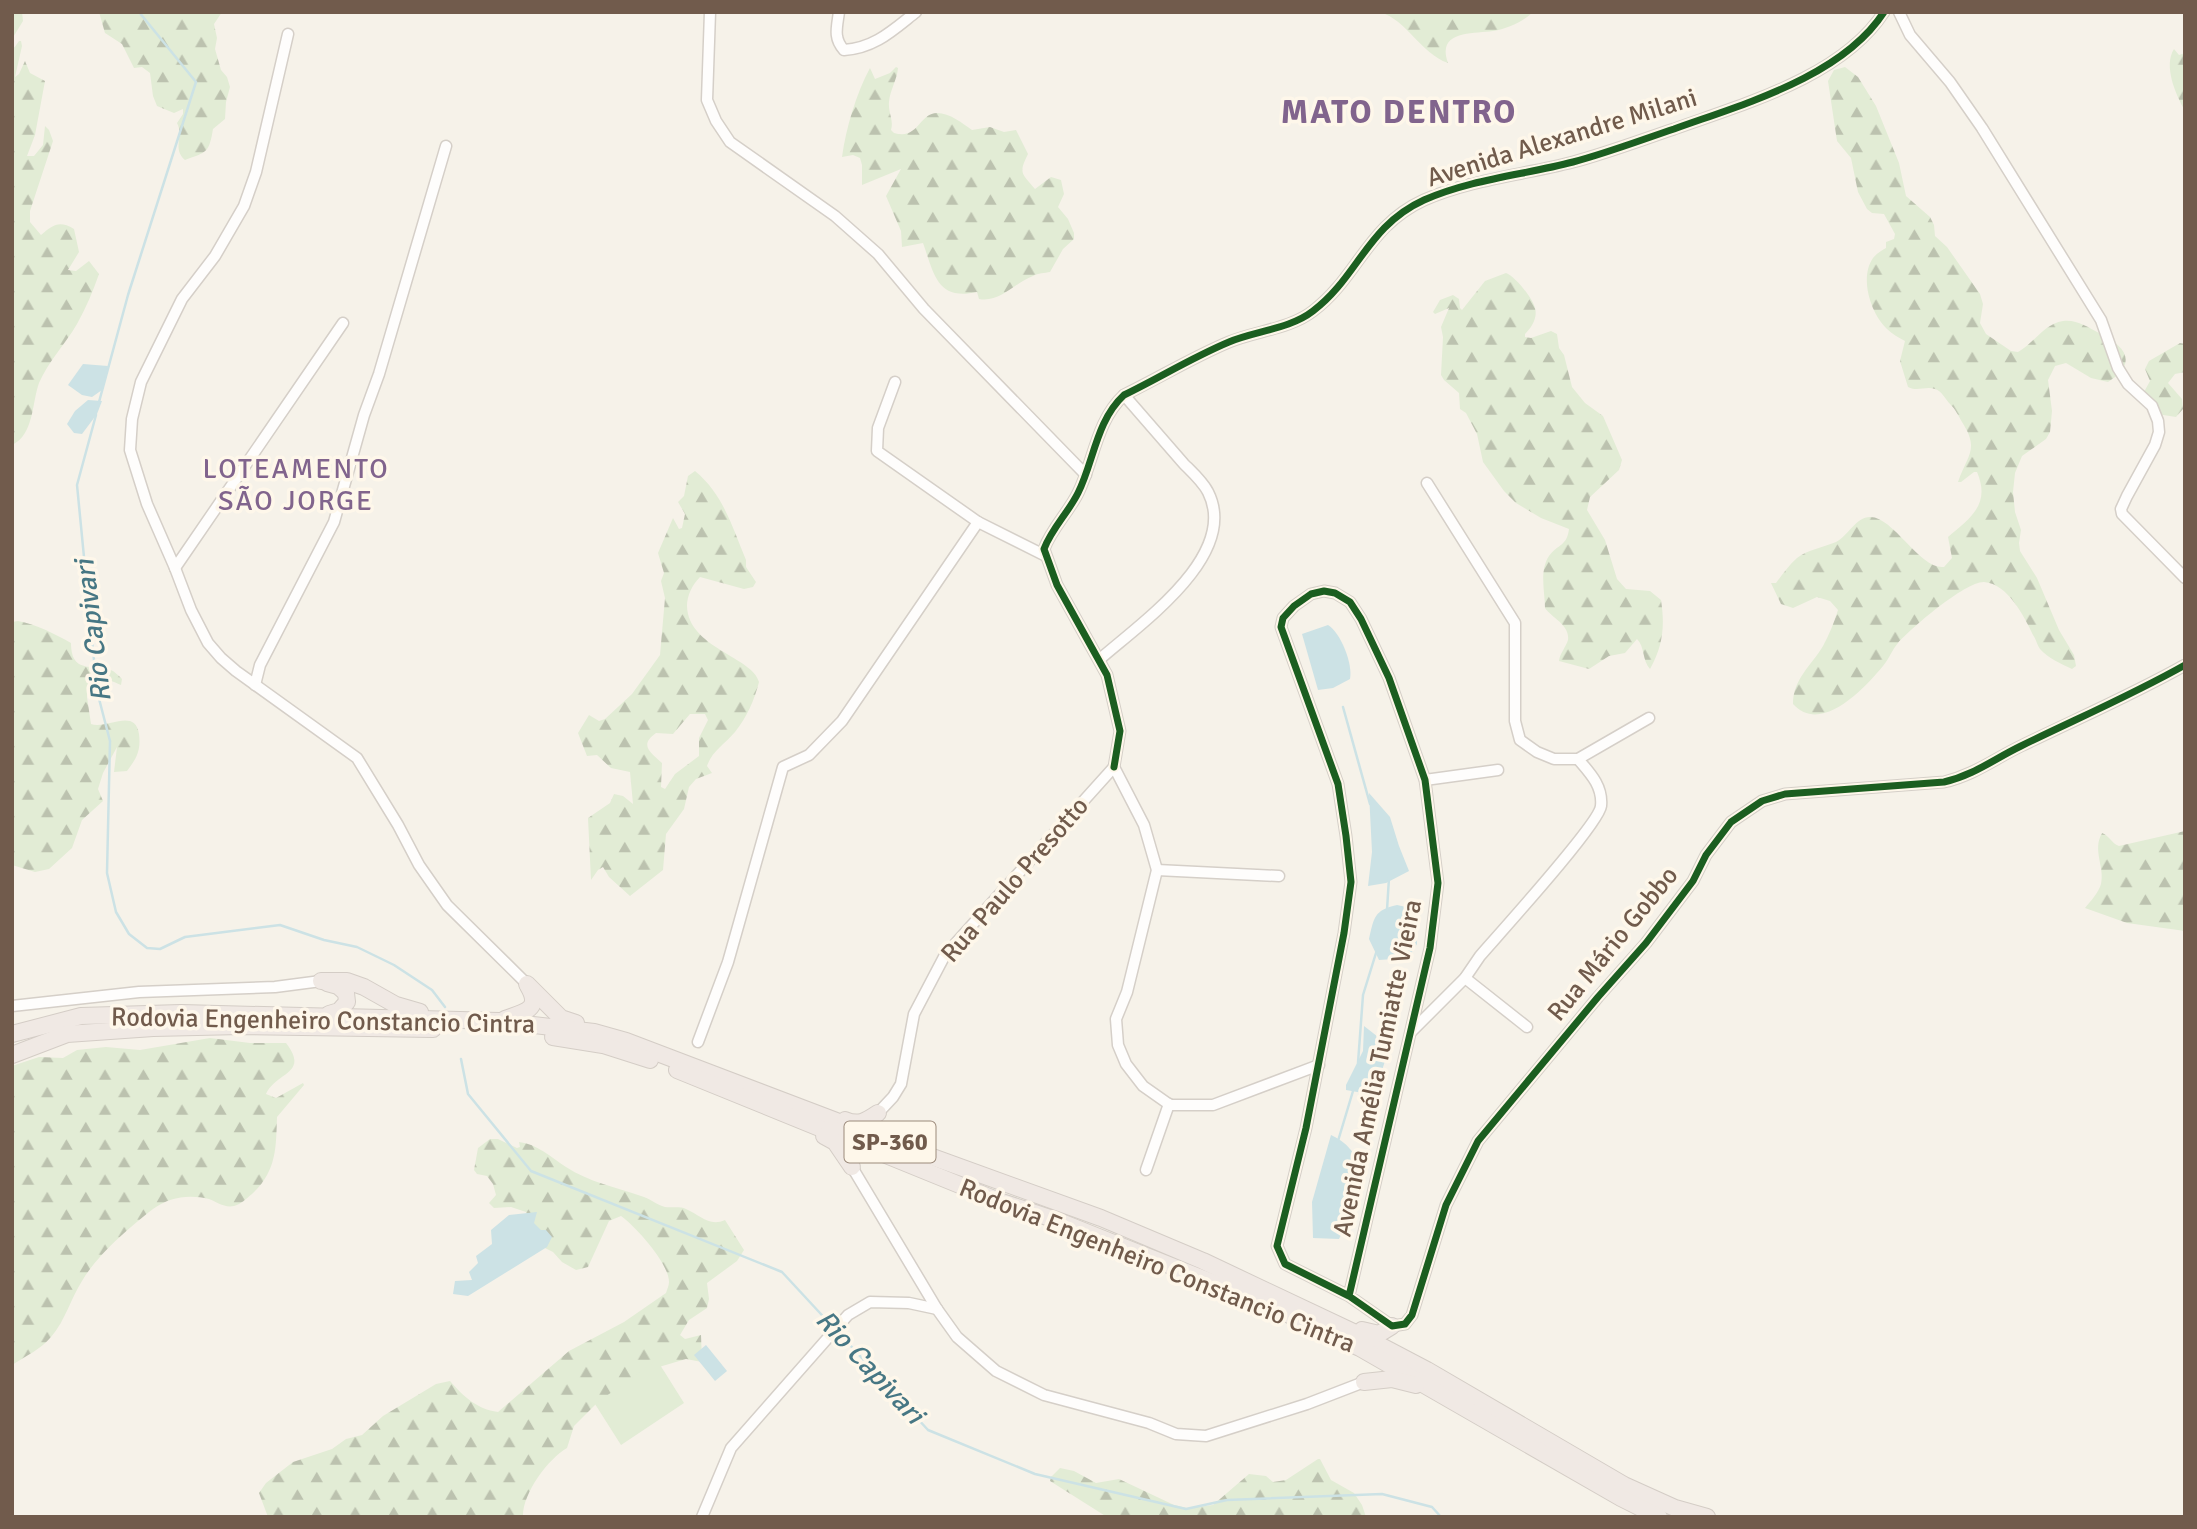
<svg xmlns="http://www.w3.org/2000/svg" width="2197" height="1529" font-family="Signika,sans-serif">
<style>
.forest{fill:url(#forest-firs);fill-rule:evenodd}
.pitch{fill:#e2ecd5}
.water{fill:#cce2e5}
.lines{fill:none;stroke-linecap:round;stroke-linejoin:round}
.stream{stroke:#cce2e5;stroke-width:2.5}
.minor-casing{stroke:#d5cfc8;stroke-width:13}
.highway-casing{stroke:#d4cdc6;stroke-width:18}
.minor{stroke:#fefdfc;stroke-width:10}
.highway{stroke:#f0e9e4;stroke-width:16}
.cycleway-casing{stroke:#fef7ea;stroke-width:11}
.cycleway{stroke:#1b5e20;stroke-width:7}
.labels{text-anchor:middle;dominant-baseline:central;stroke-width:7;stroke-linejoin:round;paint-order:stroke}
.shield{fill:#fef7ea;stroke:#9b8a7b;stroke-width:2}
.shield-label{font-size:24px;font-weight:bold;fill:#715b4c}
.street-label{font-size:26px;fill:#715b4c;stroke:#fef7ea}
.neighbourhood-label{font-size:28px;letter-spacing:2px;fill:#81648d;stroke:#fef7ea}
.water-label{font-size:28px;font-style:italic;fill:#477784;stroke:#fef7ea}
.district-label{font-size:33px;font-weight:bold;letter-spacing:2px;fill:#81648d;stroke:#fef7ea}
</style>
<defs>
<pattern id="forest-firs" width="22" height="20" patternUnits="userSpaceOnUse" patternTransform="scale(1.75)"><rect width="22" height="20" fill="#e2ecd5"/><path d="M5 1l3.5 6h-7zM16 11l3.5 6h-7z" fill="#bcc2af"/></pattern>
</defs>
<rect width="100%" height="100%" fill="#f6f2e9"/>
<g class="forest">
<polygon points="12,12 22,12 23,21 12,39"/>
<path d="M99,12H222L214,24L217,38L215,49L221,70L227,77L230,87L226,102L225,119L213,129C209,153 207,152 185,160C172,149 184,136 177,123L183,114V109L174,113L157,106L153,96L150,73L142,67L134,68L122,44L105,33Z"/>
<path d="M1380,12H1533C1523,22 1507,29 1493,31C1473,34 1436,30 1448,63C1420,53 1408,21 1380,12Z"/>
<path d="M19,41H21L22,46L15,77L19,74L25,61L30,73L45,81L35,135L27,156H34L43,145L45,126L49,130L53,141L30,211V222L41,235C53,225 59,220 74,229L79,252L68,270L76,271L89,261L99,274C93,291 86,308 77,324C66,343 48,362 39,383C32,402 34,435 12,445V51Z"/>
<path d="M2174,49L2179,55L2185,53V111C2176,95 2163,66 2174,49Z"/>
<path d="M896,67L898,68C897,80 890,90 889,102C888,113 894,120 891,130L894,133C919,140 919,113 937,113C950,113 962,123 972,130L990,127L1004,132L1016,130L1028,154C1018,174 1022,173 1035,189L1051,177L1061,180L1064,194L1058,207L1068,219L1074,233V239L1063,249L1050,272C1045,273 1038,273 1033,276C1014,283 1000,303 979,299L977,292C937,301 934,274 923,243L902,247L901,231L886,196L901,169L862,185V165L860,158L853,155L842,157C846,128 856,94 870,68L875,79L890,73Z"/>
<path d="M1845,67L1858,77L1876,106L1899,163L1906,196L1930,217L1934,225L1935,236L1947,247L1980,294L1983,304L1980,323L1986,334L2011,351L2018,352C2034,343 2044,324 2063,321C2076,319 2088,327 2099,333C2125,346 2139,362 2108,382L2091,378L2066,363L2055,366L2048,380L2052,411L2050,432L2046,439L2022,456L2015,473L2013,492L2015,512L2021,530L2019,543L2020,551L2037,578L2059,630L2074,655L2076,666L2072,669C2061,664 2048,658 2040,649C2037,645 2036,639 2033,635C2024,616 2008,584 1984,582C1966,581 1910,629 1898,643C1892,650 1889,659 1883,666C1864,689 1821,735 1793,704C1793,679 1811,666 1823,646C1829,635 1834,623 1838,610L1830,601L1817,597L1793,608L1781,604L1771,583H1776C1782,575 1789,565 1797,558C1807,550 1824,547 1836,542C1848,536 1856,517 1870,517C1893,516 1920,570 1944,567L1952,558L1948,537C1970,518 1991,505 1977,472H1974L1961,482H1958C1967,455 1980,450 1962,422C1958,415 1956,410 1950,404C1945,399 1942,391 1935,389C1925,386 1918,392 1908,387L1900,361L1905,341C1899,338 1892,334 1887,329C1871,314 1859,278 1873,258C1876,254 1881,251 1886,248V242L1894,239L1895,234L1884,214L1872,213L1867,209L1858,192L1851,158L1837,141L1828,81L1834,70Z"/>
<path d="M1506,273C1515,276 1533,299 1535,308C1538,318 1531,328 1525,334V337L1531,338L1551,331L1557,334L1559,348L1564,355L1572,387L1585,403L1603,416L1622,460L1619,470L1590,497L1587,510L1605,540L1617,579L1626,589L1650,591L1661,600C1665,626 1663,646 1650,669C1642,660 1645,647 1637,639L1625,653L1609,656L1589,669L1559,661C1560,653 1566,647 1568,640C1570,625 1552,618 1545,608C1545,592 1539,571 1549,556C1558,544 1567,546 1569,529L1541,518L1516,503L1504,491L1483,462L1477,434L1466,413L1460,409L1459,393L1444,380L1441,375L1443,337L1441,327L1449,308L1435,314L1433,312L1440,300L1453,295L1459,299L1460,308L1462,310L1485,281Z"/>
<polygon points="2180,343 2185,344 2185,372 2175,374 2168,383 2182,399 2183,409 2176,417 2157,414 2144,392 2150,381 2145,369 2149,361"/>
<path d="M695,471C724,495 732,527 746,560V567L756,582L753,587L744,589L700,577C692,585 687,596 687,606C688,648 753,657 759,682C754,701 747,717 735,732C725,744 712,751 707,766L712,773L696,779L689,787L684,809L666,834L663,870L630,896L609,877L603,867L598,870L591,880L588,818L610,803L614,794L623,796L633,804L630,772L611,768L597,755L587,756L578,733L589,715L599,721L605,719L632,694L660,655L665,598L661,581L664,573L658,553L673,518L679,529L682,528L685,514L678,502L684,496L688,476ZM690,714H705L708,720L699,738V756L675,774L665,789L661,787L662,763C650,752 639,745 656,733L673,734Z"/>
<path d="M18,621C36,624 55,634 71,643C71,677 97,662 113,671C116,673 119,676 122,679L121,685C111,681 100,675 90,682L87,697L91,724C106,730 135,707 139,734C141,750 137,758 127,771L114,772L117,747L103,773L98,789L103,801L82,820L72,848L49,869L35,872L12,865V622Z"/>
<path d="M2185,831V931L2127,923L2085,908C2090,902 2099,892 2101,884C2105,867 2092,850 2102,833C2110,836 2111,843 2119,846Z"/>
<path d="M210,1038L250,1043H286C310,1074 276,1072 266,1094L276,1098L303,1083L304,1085L277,1117C276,1147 277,1171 252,1194C247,1198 240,1205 234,1206C224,1208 217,1202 209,1199C189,1194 169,1197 153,1209C130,1227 97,1255 82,1281C71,1298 65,1321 51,1337C41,1349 26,1356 12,1365V1066L39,1057L63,1058L77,1050L106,1047L140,1050Z"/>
<path d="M490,1139H498L517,1148L520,1147L519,1142C537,1144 551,1157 566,1167C589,1182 615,1187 641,1196C649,1198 657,1205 665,1207C672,1208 680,1206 686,1209C700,1215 709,1227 725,1220L744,1250L737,1261L707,1283L709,1299L707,1308L689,1320L680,1335L685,1339L701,1335L702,1362L686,1359L659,1367L596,1404L574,1426L567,1448C548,1459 522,1494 523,1517H268L259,1493L266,1483L293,1462L332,1449L346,1439L362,1435L383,1416L436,1384L450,1381C464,1397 477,1409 498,1412L569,1351L624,1322L666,1293C667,1289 669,1286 669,1282C669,1263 635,1226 621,1216L609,1221L588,1267L576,1270L562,1262L553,1252L541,1246L526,1212L511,1207L494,1208L489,1203L496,1195L493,1184L487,1176L477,1174L474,1170L478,1148Z"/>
<polygon points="1318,1459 1320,1459 1331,1480 1354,1493 1362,1505 1366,1517 1107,1517 1050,1481 1051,1477 1060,1468 1074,1471 1096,1483 1119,1479 1174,1505 1187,1508 1213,1505 1249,1474 1266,1476 1273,1482 1286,1480"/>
</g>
<polygon class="pitch" points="657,1360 684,1403 621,1445 595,1404"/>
<g class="water">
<polygon points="83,364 108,366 102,390 92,397 82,395 68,385"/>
<polygon points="88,400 102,401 97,414 82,434 74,433 67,424 75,411"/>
<path d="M1328,625C1341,633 1353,664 1350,679L1333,688L1318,690L1302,634Z"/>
<polygon points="1369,793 1390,817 1399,846 1409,871 1386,883 1368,886 1372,852"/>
<path d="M1397,905L1411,908L1417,914V944L1408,958L1379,960L1369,939C1374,918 1374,910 1397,905Z"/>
<polygon points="1364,1026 1387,1044 1385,1061 1374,1095 1346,1090 1346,1085 1363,1051"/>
<path d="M1331,1135C1344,1141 1358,1153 1358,1168C1359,1187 1348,1223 1339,1239L1313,1238L1312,1202Z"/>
<polygon points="537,1212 534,1223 541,1230 546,1230 552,1237 547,1247 468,1296 453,1294 455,1281 472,1280 469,1272 478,1263 476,1256 492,1244 491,1230 509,1215"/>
<polygon points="706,1345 727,1371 715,1381 694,1355"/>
</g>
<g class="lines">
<g class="stream">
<polyline points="99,402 128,295 196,82 139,12"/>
<polyline points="96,415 77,485 97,691 110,741 107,873 116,912 129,934 147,948 160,949 185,937 280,925 324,940 357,947 394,965 432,990 445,1007"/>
<polyline points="1343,707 1370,804"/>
<polyline points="1387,910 1389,878"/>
<polyline points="461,1059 468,1094 531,1171 782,1272 832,1326"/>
<polyline points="1358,1063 1363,995 1376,953"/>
<polyline points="1338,1141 1353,1091"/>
<polyline points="837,1331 928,1430 1035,1474 1186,1509 1227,1500 1382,1494 1432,1507 1441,1517"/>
</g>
<g class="minor-casing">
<g id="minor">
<polyline points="710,12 707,100 716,121 730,142 835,216 878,254 924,309 1086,475"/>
<path d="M839,12C837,27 833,38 844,50C875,48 893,30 916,12"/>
<polyline points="1899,12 1910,35 1950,82 1982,128 2101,320 2118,368 2128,384 2152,406 2158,421 2159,432 2155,445 2127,496 2121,509 2122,514 2185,578"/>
<polyline points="288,34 256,172 244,206 215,256 182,299 141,382 132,419 130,450 147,504 175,568 191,610 208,643 221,658 236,671 357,758 398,825 419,865 447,905 527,984"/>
<polyline points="895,382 878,428 877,451 978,522 1046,556"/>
<polyline points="1427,483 1515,623 1515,721 1520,740 1537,752 1554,759 1578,759 1649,718"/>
<polyline points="175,568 343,323"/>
<path d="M1100,659C1141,623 1240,555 1208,492C1203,482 1192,472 1184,464C1164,441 1144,418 1124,395"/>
<polyline points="255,685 260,665 334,522 364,415 379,374 446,146"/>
<path d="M1114,767L1120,731L1107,675L1057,585L1044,549C1052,528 1068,513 1078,493C1094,461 1096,421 1124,395C1159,378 1193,357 1229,342C1255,331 1290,329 1313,311C1358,277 1367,226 1424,200C1472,179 1523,175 1573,162C1607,153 1641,140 1674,129C1743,104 1842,77 1884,12"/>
<polyline points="1114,767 1144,825 1157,870 1127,992 1116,1019 1118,1045 1126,1064 1143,1086 1170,1105 1213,1105 1319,1065"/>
<polyline points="1425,780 1498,770"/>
<polyline points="1157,870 1279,876"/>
<polyline points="1465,978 1527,1027"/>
<polyline points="12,1006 139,992 275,987 321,981"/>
<path d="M1411,1032L1465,978L1480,956C1499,934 1599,824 1601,806C1603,786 1590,773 1578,759"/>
<polyline points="698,1042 728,962 783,767 809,755 842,721 978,522"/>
<polyline points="878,1113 893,1097 901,1084 914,1014 945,955 1114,767"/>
<polyline points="852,1167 937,1309 957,1337 996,1371 1044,1395 1149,1423 1176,1434 1206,1436 1307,1404 1364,1382"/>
<polyline points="1146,1170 1169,1104"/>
<path d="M1349,1296L1430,948L1438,883L1425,780L1389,678L1361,619L1350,602L1335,593L1324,591L1311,594L1294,606L1283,618L1281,627L1338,784L1346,836L1351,882L1344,933L1306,1128L1277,1246L1285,1264L1349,1296L1392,1326L1405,1324L1412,1315L1446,1205L1478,1141L1598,997L1646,943L1693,881L1706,855L1731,822L1762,801L1785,794L1944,782C1974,775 1994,759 2021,746C2076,719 2132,695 2185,665"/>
<polyline points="702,1517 731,1448 848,1315 870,1302 909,1303 937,1309"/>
</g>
</g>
<g class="highway-casing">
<g id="highway">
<polyline points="321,981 347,981 364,987 396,1005 420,1012"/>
<polyline points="327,983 338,986 346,993 347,1002 339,1011 329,1014"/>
<polyline points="527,984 561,1018 576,1023"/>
<path d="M505,1019C524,1012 542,1010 528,986"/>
<polyline points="12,1034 81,1016 181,1013 499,1021 594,1032 626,1041 902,1146 1101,1218 1203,1261 1368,1339 1427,1370 1624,1485 1675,1508 1707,1517"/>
<polyline points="553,1037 603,1045 650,1060"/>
<polyline points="12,1055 67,1034 153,1028 241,1026 433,1029"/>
<polyline points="677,1070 999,1201 1056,1220 1264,1303 1360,1348 1621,1498 1659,1517"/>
<path d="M845,1120C859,1126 866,1121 878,1113"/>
<polyline points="824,1136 835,1142 852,1167"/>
<polyline points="1362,1330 1379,1334 1392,1326"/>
<polyline points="1364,1382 1392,1379 1416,1385"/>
</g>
</g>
<use href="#minor" class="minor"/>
<use href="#highway" class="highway"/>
<g class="cycleway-casing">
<g id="cycleway">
<path d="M1114,767L1120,731L1107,675L1057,585L1044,549C1052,528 1068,513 1078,493C1094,461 1096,421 1124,395C1159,378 1193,357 1229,342C1255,331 1290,329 1313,311C1358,277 1367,226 1424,200C1472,179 1523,175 1573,162C1607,153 1641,140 1674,129C1743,104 1842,77 1884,12"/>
<path d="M1349,1296L1430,948L1438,883L1425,780L1389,678L1361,619L1350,602L1335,593L1324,591L1311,594L1294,606L1283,618L1281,627L1338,784L1346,836L1351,882L1344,933L1306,1128L1277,1246L1285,1264L1349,1296L1392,1326L1405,1324L1412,1315L1446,1205L1478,1141L1598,997L1646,943L1693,881L1706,855L1731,822L1762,801L1785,794L1944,782C1974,775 1994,759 2021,746C2076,719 2132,695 2185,665"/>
</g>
</g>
<use href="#cycleway" class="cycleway"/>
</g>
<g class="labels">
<rect class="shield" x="844.5" y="1121.5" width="91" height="41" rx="5"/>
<g class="shield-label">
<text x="890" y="1142">SP-360</text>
</g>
<g class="street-label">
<text transform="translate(1562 138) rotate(-17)">Avenida Alexandre Milani</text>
<text transform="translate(1015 880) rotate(-49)">Rua Paulo Presotto</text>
<text transform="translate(1613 944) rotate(-51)">Rua Mário Gobbo</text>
<text transform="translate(323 1021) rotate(1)">Rodovia Engenheiro Constancio Cintra</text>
<text transform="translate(1378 1068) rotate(-78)">Avenida Amélia Tumiatte Vieira</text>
<text transform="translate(1157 1266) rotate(22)">Rodovia Engenheiro Constancio Cintra</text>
</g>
<g class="neighbourhood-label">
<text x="296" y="469">LOTEAMENTO<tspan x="296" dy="32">SÃO JORGE</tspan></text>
</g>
<g class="water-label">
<text transform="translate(93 631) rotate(-97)">Rio Capivari</text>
<text transform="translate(870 1367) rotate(47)">Rio Capivari</text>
</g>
<g class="district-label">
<text x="1399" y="112">MATO DENTRO</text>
</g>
</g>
<rect width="2197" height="1529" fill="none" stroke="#715b4c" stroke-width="28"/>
</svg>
